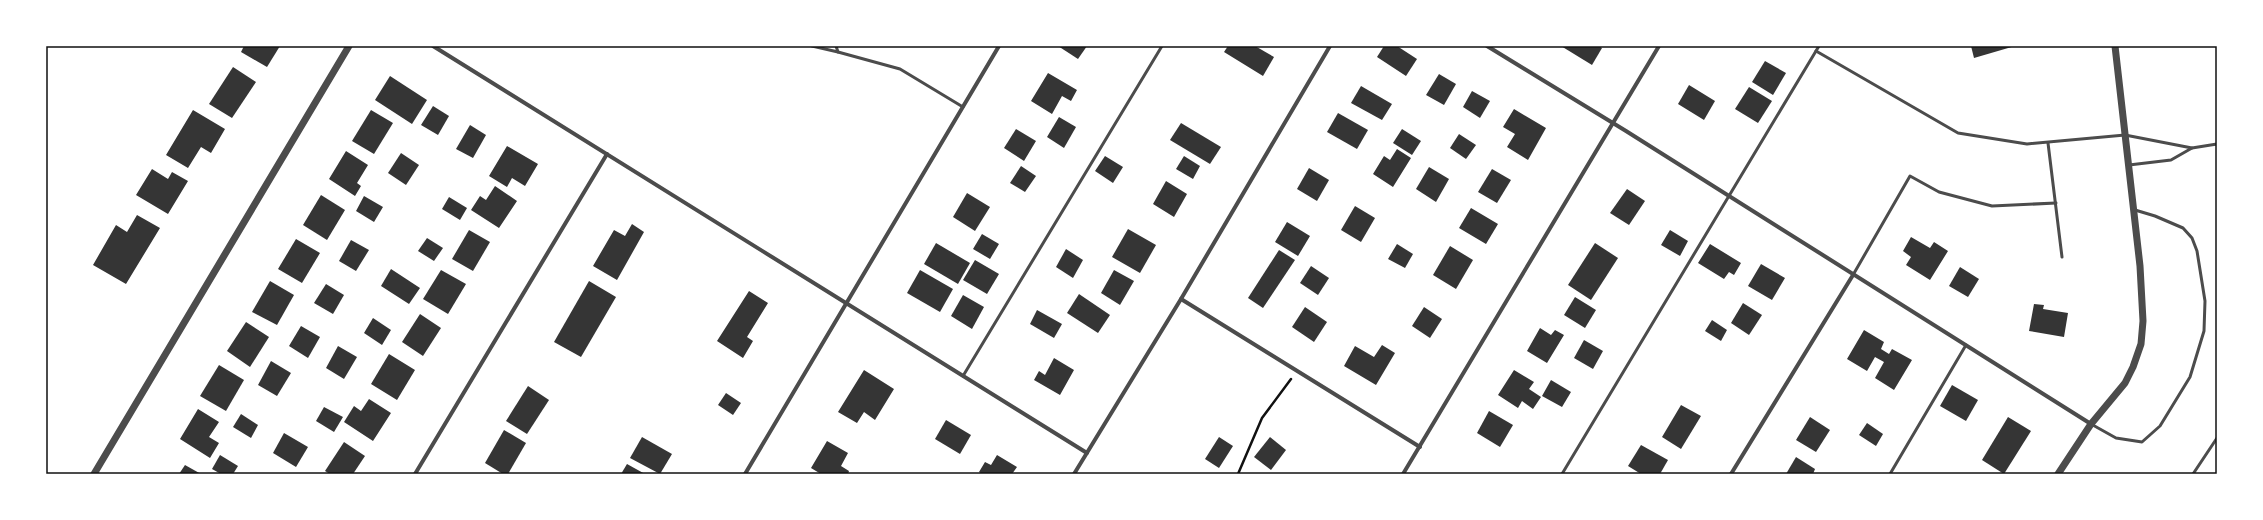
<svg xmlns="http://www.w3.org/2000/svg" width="2263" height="520" font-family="'Archivo Narrow',sans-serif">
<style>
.building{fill:#353535}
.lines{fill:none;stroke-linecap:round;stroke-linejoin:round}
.path{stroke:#111;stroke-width:2.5}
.service{stroke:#4c4c4c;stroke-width:3}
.minor{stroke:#4c4c4c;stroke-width:4}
.tertiary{stroke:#4c4c4c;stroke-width:7}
.neatline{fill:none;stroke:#111;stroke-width:1.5}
</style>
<rect width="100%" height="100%" fill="#fff"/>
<g class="building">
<polygon points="244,46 280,46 267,67 241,52"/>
<polygon points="1058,46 1087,46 1078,59"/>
<polygon points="1228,46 1255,46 1274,57 1263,76 1224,52"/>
<polygon points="1384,46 1397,46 1417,59 1406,76 1377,57"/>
<polygon points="1561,46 1599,46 1602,48 1592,65"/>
<polygon points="1971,46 2015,46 1974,58"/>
<polygon points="1765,61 1786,73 1773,95 1752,82"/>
<polygon points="233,67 256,82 232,118 209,104"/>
<polygon points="1048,73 1077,90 1071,101 1062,96 1052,114 1031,101"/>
<polygon points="1439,74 1456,84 1444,105 1426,95"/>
<polygon points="390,76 427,100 412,124 375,100"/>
<polygon points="1689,85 1715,101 1704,120 1678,104"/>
<polygon points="1361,86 1392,104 1382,120 1351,103"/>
<polygon points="1749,87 1772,101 1758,123 1735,109"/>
<polygon points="1472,91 1490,101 1480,118 1463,107"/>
<polygon points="433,106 449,116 438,135 421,125"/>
<polygon points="1514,109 1546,128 1528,160 1507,147 1515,134 1503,127"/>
<polygon points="193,110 225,129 211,153 201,147 188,168 166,155"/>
<polygon points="371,110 393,123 374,154 352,141"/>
<polygon points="1338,113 1368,130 1357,149 1327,132"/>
<polygon points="1059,117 1076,127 1064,148 1047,137"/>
<polygon points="1181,123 1221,147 1210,164 1170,140"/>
<polygon points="470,125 486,135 473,158 456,149"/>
<polygon points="1016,129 1036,141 1024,161 1004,148"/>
<polygon points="1402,129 1421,141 1412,155 1393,143"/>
<polygon points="1459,134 1476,145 1466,159 1450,148"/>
<polygon points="507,146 538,164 525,186 512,178 507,187 489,176"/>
<polygon points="1397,149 1411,158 1393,187 1373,174 1384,156 1390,160"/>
<polygon points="346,151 368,165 357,183 361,186 355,196 329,179"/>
<polygon points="401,153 419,165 406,185 388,173"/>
<polygon points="1105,156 1123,167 1113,183 1095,171"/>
<polygon points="1184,156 1200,166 1193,179 1176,169"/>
<polygon points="1021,166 1036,176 1025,192 1010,183"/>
<polygon points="1429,167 1449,179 1436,202 1416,189"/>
<polygon points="1309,168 1329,180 1317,201 1297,189"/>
<polygon points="152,169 168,179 172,172 188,181 168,214 136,195"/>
<polygon points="1492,169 1511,180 1497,203 1478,192"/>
<polygon points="1166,181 1187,194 1174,217 1153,204"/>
<polygon points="495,186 517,201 499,228 471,210 480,196 486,200"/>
<polygon points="1627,189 1645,201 1629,225 1610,213"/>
<polygon points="967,193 990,207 975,231 953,217"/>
<polygon points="321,195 345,210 327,240 303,225"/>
<polygon points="364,196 383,207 374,222 356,211"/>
<polygon points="449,197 467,208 460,220 442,209"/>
<polygon points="1355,206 1375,218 1361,242 1341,230"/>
<polygon points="1471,208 1498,224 1486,244 1459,228"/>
<polygon points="137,215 160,228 126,284 93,265 116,225 127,232"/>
<polygon points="1287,222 1310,236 1298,256 1275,242"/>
<polygon points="632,224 644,232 617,280 593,266 614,230 625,236"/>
<polygon points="1128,229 1156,245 1140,273 1112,257"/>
<polygon points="469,230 490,242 473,271 452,259"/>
<polygon points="1670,230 1688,241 1680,256 1661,245"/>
<polygon points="982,234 999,244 990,259 973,249"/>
<polygon points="1911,237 1930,248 1934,242 1948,251 1930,280 1906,265 1911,257 1903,251"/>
<polygon points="427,238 443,248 434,261 418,251"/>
<polygon points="296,239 320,253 302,283 278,269"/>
<polygon points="351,240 369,250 356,271 339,261"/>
<polygon points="936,243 970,263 958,284 924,264"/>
<polygon points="1595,243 1618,258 1591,300 1568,285"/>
<polygon points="1397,244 1413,254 1405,268 1388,259"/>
<polygon points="1710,244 1741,263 1734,275 1729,272 1724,279 1698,263"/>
<polygon points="1450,246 1473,260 1456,289 1433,275"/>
<polygon points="1066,249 1083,260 1073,278 1056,267"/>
<polygon points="1279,250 1295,260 1263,308 1248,298"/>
<polygon points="975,260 999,274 987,294 963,280"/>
<polygon points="1761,264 1785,278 1772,300 1748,286"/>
<polygon points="1311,266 1329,278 1318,295 1300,283"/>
<polygon points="1960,267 1979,279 1968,297 1949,286"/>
<polygon points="391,269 420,288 409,304 381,286"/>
<polygon points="441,270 466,284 448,314 423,299"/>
<polygon points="920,270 953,289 940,312 907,293"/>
<polygon points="1114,270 1134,281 1120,305 1101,293"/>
<polygon points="270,281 294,295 277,325 252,312"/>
<polygon points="589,281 616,297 581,357 554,342"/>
<polygon points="326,284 344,295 333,314 314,303"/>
<polygon points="749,291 768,303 747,337 753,341 743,358 717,341"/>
<polygon points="1079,294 1110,315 1098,333 1067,313"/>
<polygon points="963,295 984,307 972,329 951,316"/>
<polygon points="1575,297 1596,310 1585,328 1564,315"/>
<polygon points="1743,303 1762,315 1749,335 1731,323"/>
<polygon points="2034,304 2044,305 2043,309 2068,313 2064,337 2029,331"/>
<polygon points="1305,307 1327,322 1314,342 1292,327"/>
<polygon points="1424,307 1442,319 1430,338 1412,326"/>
<polygon points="1037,310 1062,324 1054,338 1030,324"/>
<polygon points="420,314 441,328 423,356 402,342"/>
<polygon points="373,318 391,330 382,345 364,333"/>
<polygon points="1712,320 1727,330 1721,341 1705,331"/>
<polygon points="246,322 269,337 250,367 227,351"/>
<polygon points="301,326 320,337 308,358 289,346"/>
<polygon points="1540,328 1551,335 1555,330 1564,335 1547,363 1527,351"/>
<polygon points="1864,330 1884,342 1881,349 1889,354 1892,349 1912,360 1894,390 1875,378 1884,362 1875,357 1867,371 1847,359"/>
<polygon points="1584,340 1603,351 1593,369 1574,358"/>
<polygon points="1382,345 1395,353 1376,385 1344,366 1355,346 1374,357"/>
<polygon points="338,346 357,357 344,379 326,368"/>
<polygon points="389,354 415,370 397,400 371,384"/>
<polygon points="1054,358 1074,370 1060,395 1034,380 1039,371 1045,375"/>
<polygon points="271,361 291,373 277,396 258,385"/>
<polygon points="219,365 244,380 226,411 200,396"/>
<polygon points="864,370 894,389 875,420 864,412 857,423 838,412"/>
<polygon points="1514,370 1534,382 1529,389 1541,397 1533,409 1522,401 1518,408 1498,395"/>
<polygon points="1551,380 1571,392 1562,407 1542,396"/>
<polygon points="1952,385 1978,400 1966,421 1940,406"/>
<polygon points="528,386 549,400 527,434 506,421"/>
<polygon points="726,393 741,403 733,415 718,405"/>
<polygon points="369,399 391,413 373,441 344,422 354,406 361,411"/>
<polygon points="1681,405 1701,416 1681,449 1662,437"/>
<polygon points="324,407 343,417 334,432 316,421"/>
<polygon points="198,409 219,422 209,437 219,443 210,458 180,439"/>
<polygon points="1489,411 1513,425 1500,447 1477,433"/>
<polygon points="241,414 258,425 251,438 233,427"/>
<polygon points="1810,417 1830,430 1816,452 1796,440"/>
<polygon points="2008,417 2031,431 2004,474 1982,460"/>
<polygon points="946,420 971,435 960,454 935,439"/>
<polygon points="1867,423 1883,434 1876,446 1859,435"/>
<polygon points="504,430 526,443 508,474 503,474 485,463"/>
<polygon points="284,433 308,447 296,467 273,453"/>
<polygon points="642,437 672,454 660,474 630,458"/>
<polygon points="1219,437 1233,446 1219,468 1205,459"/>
<polygon points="1270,437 1286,450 1271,470 1254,457"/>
<polygon points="827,441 848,453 841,466 849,471 848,474 821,474 811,468"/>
<polygon points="344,442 365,456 353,474 330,474 325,471"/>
<polygon points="1641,445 1668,460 1660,474 1641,474 1628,466"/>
<polygon points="220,455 238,466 233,474 221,474 212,469"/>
<polygon points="997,455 1017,467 1012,474 982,474 979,472 985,462 991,465"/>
<polygon points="1796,457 1815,469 1813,474 1786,474"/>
<polygon points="627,464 645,474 621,474"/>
<polygon points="185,465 201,474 179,474"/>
</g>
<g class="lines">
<polyline class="path" points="1238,474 1262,418 1291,379"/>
<g class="service">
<polyline points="812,46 838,52"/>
<polyline points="836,46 838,52 900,69 963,107"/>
<polyline points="1816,51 1958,133 2027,144 2125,135 2192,148 2217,144"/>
<polyline points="2048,143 2062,257"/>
<polyline points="2129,165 2171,160 2192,148"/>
<polyline points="1853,275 1910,176 1939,192 1992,206 2056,203"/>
<polyline points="963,376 1162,46"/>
<polyline points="2091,424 2116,438 2142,442 2160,426 2190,377 2204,331 2205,301 2197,251 2192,238 2183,228 2155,216 2135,210"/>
<polyline points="1562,474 1819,46"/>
<polyline points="1890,474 1966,345"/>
<polyline points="2193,474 2217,438"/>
</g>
<g class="minor">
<polyline points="433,46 1087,453"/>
<polyline points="1487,46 1626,131 2091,424"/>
<polyline points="1181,299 1420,447"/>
<polyline points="415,474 607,154"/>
<polyline points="745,474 999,46"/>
<polyline points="1074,474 1181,299 1330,46"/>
<polyline points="1403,474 1659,46"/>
<polyline points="1731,474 1853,275"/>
</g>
<g class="tertiary">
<polyline points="94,474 349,46"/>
<polyline points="2058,474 2091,424 2125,383 2133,367 2141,344 2143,321 2140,266 2115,46"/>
</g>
</g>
<rect width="2263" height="520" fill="none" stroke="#ffffff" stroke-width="94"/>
<rect x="47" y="47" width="2169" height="426" class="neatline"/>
</svg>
